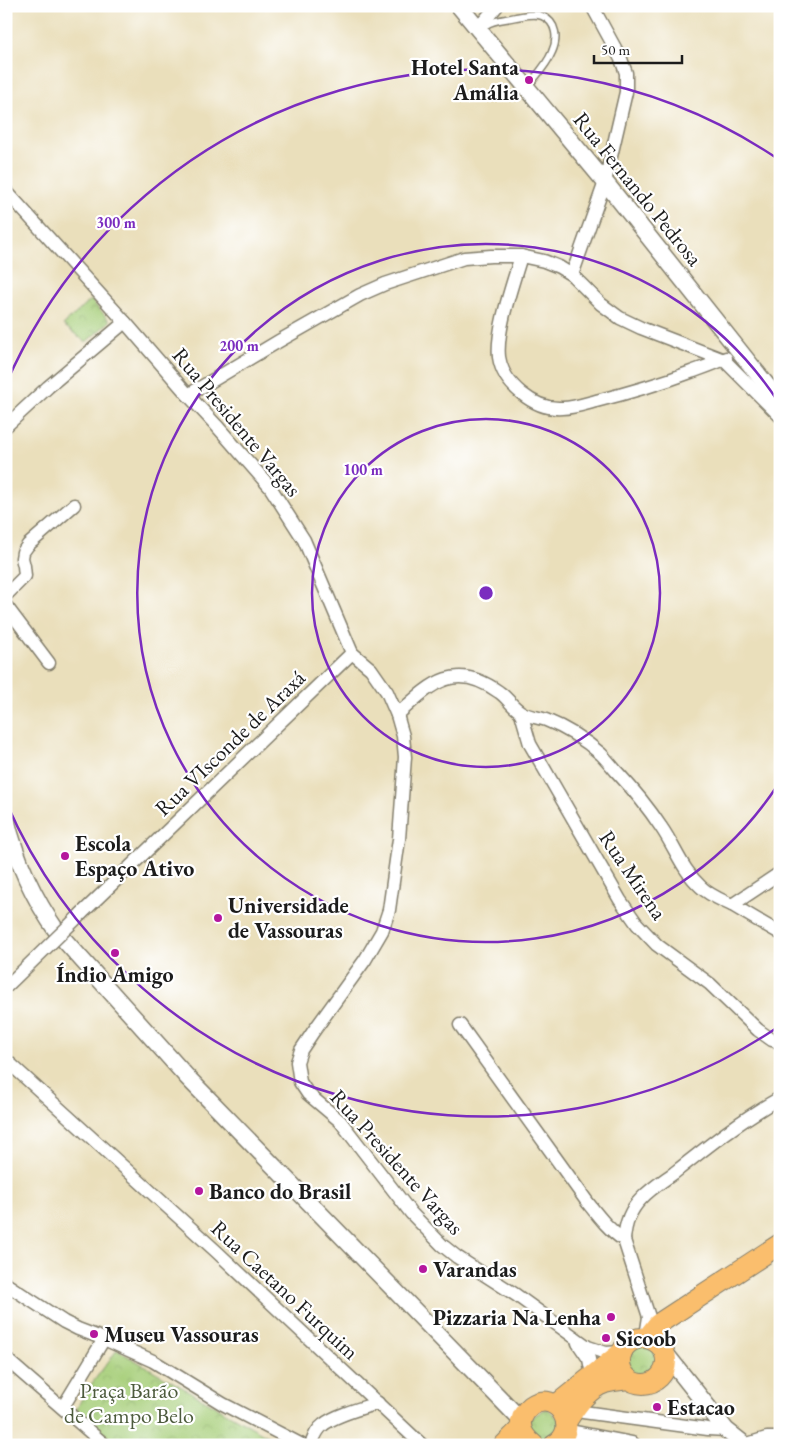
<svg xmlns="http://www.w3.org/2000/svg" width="786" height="1451" font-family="'EB Garamond',serif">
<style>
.park{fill:url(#park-crowns);stroke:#62764b}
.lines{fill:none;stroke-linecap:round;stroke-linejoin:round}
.service-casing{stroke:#837e6c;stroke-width:9}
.minor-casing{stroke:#837e6c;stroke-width:15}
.tertiary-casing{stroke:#837e6c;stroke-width:19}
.primary-casing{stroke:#837e6c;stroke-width:22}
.service{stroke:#fff;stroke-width:6}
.minor{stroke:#fff;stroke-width:12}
.tertiary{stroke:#fff;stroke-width:16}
.primary{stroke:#fabe6d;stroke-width:20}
.minor-bridge-casing{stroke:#837e6c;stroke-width:15;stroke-linecap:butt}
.minor-bridge{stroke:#fff;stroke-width:12}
.ring{fill:none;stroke:#7b2cbf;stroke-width:2.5}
.poi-dot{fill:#b5179e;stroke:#fff;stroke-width:2}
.labels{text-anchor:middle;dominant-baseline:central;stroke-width:4.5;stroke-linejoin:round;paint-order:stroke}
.poi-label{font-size:22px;font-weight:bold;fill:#1c1c1c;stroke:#fff;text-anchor:start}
.street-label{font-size:22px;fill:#1c1c1c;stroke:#fff}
.park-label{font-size:22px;fill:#4d5b3d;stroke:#fff}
.centre{fill:#7b2cbf;stroke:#fff;stroke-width:2.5}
.ring-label{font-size:15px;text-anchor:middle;font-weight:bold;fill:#7b2cbf;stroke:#fff;stroke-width:4.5;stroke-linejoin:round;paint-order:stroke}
</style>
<defs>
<pattern id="park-crowns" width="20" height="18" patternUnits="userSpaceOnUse" patternTransform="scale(1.25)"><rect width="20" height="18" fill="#a7cf7a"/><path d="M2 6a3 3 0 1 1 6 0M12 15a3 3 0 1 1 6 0" fill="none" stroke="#8fb169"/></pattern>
</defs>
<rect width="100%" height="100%" fill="#fff"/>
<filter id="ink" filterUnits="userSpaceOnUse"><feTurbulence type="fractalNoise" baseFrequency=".02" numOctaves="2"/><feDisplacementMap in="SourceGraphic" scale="10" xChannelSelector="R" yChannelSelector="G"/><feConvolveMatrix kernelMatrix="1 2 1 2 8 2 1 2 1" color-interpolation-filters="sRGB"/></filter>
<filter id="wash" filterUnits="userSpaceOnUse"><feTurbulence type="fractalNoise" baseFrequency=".0096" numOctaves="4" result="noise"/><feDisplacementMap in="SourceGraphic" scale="20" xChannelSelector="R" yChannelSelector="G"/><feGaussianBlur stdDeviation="1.12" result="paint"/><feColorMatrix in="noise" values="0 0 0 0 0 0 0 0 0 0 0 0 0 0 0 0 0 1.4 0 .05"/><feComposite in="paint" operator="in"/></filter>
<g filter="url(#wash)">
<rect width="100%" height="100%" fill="#eadfbb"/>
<g class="park">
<polygon points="91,300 110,321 86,342 63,325"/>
<circle cx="644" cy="1362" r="19"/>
<polygon points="117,1350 283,1445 115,1445 74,1415 84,1394"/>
<polygon points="547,1408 562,1423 546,1442 540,1441 531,1435 529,1419"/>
</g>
</g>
<g filter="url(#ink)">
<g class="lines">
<g class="service-casing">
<path id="service" d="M486,25C495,19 505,20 516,17C523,16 534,13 542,16C557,22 558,39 552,52C547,65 536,76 528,86"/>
</g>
<g class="minor-casing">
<g id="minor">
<polyline points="478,28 497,6"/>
<polyline points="6,191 125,322 188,395 216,425 270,487 304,540 352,653 371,669 387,692 397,715 403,736 405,757 399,839 389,910 382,931 365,960 313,1032 301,1050 297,1062 300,1082 308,1094 340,1121 411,1213 442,1245 457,1257 516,1295 588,1347 606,1353 620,1352"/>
<path d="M521,256C513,283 496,330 499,357C503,384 534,410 562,408C573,408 585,404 596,401C628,393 659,384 691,372C702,368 715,364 726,358"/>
<polyline points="572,275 605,182 626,92 626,73 621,59 592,6"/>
<polyline points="188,395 279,341 360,295 385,284 464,258 491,256 521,256 544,261 559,267 572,275 601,304 620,318 641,328 724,360 780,416"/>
<polyline points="6,426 48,387 125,322"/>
<polyline points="6,595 25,576 24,566 22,558 23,552 28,545 74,505"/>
<polyline points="6,606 49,663"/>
<polyline points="521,713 530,744 620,900 637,924 657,945 710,984 758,1030 772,1040 780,1042"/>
<path d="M397,715C431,684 454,660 499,692C507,697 512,707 521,712C528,717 538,717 546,720C566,728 585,740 601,754C606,759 611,765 616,771C632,788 648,807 661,827C675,847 682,870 701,887C710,896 722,900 734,906C749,915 764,924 780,933"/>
<polyline points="732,905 780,873"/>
<polyline points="81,914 352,653"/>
<path d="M460,1025L588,1203C599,1217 609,1230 624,1240"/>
<polyline points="6,1060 217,1252 422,1445"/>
<polyline points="6,1284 64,1322 78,1329 104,1339 63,1407"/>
<path d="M646,1336L649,1317L624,1240C625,1225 630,1210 641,1199C650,1189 663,1181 674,1173C708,1146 742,1119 780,1098"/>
<polyline points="104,1339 153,1361 223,1404 302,1445"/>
<polyline points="578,1343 589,1359 592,1375"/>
<polyline points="6,1359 105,1445"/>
<polyline points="575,1410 583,1412 708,1429 726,1430"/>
<path d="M311,1445C314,1438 316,1430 323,1425C335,1415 362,1408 378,1403"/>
</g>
</g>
<g class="tertiary-casing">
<g id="tertiary">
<polyline points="459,6 605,182 780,402"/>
<path d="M6,819C16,860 34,899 58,933L187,1077L521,1420"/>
<polyline points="665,1353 726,1430 745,1445"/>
<polyline points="565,1432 632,1445"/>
<polyline points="751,1445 767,1440 780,1440"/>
</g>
</g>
<g class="primary-casing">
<g id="primary">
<polyline points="647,1338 658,1324 780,1244"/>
<circle cx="643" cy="1361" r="23"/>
<polyline points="556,1405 622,1352"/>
<path d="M566,1422C576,1407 587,1389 605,1383C612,1381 620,1380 628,1379"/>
<polyline points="504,1445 521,1428"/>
<path d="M534,1445C526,1439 520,1432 521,1422C522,1415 526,1410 531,1406C557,1388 582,1430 554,1445"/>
</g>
</g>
<use href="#service" class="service"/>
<use href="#minor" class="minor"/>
<use href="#tertiary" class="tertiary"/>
<use href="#primary" class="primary"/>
<g class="minor-bridge-casing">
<polyline id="minor-bridge" points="6,987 81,914"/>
</g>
<use href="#minor-bridge" class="minor-bridge"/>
</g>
</g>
<g class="ring">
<circle cx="486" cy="593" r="174"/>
<path d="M779 783A349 349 0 1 1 779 403"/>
<path d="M778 1027A523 523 0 0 1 6 802M6 384A523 523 0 0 1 778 159"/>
</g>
<g class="poi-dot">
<circle cx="529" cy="80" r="5"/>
<circle cx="65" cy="856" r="5"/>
<circle cx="218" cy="918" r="5"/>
<circle cx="115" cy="953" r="5"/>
<circle cx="199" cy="1191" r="5"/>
<circle cx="423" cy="1269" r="5"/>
<circle cx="611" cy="1317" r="5"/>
<circle cx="94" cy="1334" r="5"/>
<circle cx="606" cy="1338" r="5"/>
<circle cx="657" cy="1407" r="5"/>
</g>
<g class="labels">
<g class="poi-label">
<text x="519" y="67" text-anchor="end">Hotel Santa<tspan x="519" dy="25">Amália</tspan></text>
<text x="75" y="843">Escola<tspan x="75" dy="25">Espaço Ativo</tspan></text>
<text x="228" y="905">Universidade<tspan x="228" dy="25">de Vassouras</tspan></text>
<text x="115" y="974" text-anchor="middle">Índio Amigo</text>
<text x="209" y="1191">Banco do Brasil</text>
<text x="433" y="1269">Varandas</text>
<text x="601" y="1317" text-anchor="end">Pizzaria Na Lenha</text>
<text x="104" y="1334">Museu Vassouras</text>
<text x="616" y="1338">Sicoob</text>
<text x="667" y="1407">Estacao</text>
</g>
<g class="street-label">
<text transform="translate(638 189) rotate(51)">Rua Fernando Pedrosa</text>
<text transform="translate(237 422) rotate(50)">Rua Presidente Vargas</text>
<text transform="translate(230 743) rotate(-44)">Rua VIsconde de Araxá</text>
<text transform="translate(633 875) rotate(56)">Rua Mirena</text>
<text transform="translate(397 1162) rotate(48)">Rua Presidente Vargas</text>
<text transform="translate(285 1290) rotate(43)">Rua Caetano Furquim</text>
</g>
<g class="park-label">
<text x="129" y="1390">Praça Barão<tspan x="129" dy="25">de Campo Belo</tspan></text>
</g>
</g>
<circle cx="486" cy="593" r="8" class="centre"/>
<g class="ring-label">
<text x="116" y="228">300 m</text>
<text x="239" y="351">200 m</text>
<text x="363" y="475">100 m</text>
</g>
<rect width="786" height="1451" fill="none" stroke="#fff" stroke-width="25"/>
<path d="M594 55v8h88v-8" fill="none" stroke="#1c1c1c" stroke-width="2.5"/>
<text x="601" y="55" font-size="15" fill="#1c1c1c" stroke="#ffffff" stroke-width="4" paint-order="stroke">50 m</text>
</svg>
